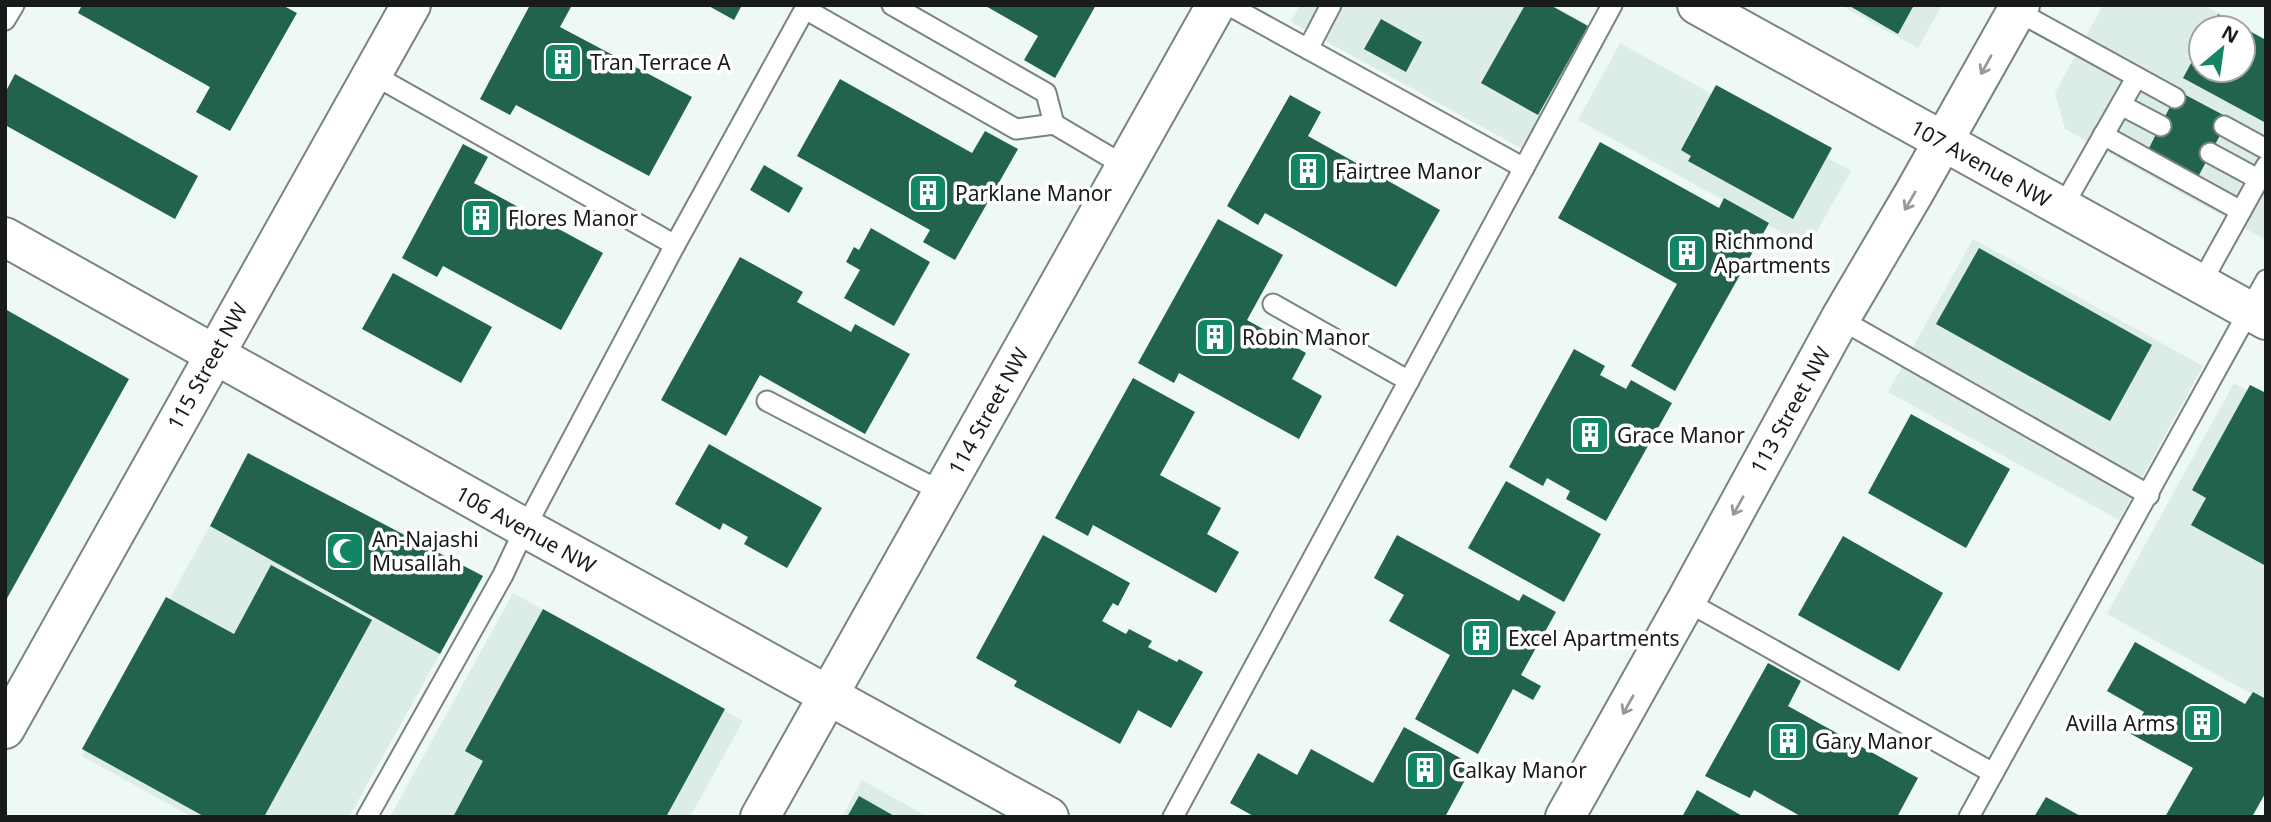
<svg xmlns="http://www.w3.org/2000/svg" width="2271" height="822" font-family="'Noto Sans',sans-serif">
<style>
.built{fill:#dbede5;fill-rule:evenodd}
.building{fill:#21634d}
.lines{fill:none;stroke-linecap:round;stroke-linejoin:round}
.service-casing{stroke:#7a837f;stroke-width:23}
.minor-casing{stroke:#7a837f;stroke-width:42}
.tertiary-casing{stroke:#7a837f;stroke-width:42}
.secondary-casing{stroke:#7a837f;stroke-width:42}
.service{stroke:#fff;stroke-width:19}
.minor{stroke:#fff;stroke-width:38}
.tertiary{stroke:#fff;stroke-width:38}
.secondary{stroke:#fff;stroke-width:38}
.oneway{stroke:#979898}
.labels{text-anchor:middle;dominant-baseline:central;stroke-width:7;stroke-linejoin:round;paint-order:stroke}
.poi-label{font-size:21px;fill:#171b19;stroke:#fff;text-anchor:start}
.street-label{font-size:21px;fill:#171b19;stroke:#fff}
</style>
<rect width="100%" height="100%" fill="#eff9f4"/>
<g class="built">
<polygon points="1300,5 1552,5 1590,26 1522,149 1291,22"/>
<polygon points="1840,5 1942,5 1918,48"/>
<path d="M2103,5H2204L2266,40V240L2065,129L2055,93ZM2201,28H2243V70H2201Z"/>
<polygon points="1620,43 1851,171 1808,247 1578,120"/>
<polygon points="1973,239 2203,366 2119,520 1888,392"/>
<polygon points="2234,383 2266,401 2266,702 2107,614"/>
<polygon points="210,526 440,654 349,817 192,817 82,756"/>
<polygon points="513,593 743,721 690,817 390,817"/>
<polygon points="862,780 928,817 842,817"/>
</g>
<g class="building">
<polygon points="82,5 282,5 297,13 230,131 196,112 210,87 78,13"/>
<polygon points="530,5 572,5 560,27 692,97 649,176 516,105 510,115 480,99"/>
<polygon points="707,5 742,5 734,20"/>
<polygon points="984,5 1096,5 1055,78 1024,60 1038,36"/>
<polygon points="1525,5 1550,5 1588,26 1538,115 1481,83"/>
<polygon points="1848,5 1914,5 1898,34"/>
<polygon points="2218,14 2266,40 2266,123 2183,78 2201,45 2201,70 2243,70 2243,28 2210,28"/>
<polygon points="1381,19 1422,42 1406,72 1364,49"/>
<polygon points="15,74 198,176 175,219 5,125 5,93"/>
<polygon points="840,79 972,153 985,131 1018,149 955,260 923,242 930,230 797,156"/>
<polygon points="1716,85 1832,148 1793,219 1688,161 1691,156 1681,150"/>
<polygon points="2178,91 2229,118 2197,179 2147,152"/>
<polygon points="1290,95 1321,112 1308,136 1440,210 1396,287 1265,213 1258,225 1227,206"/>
<polygon points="1600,142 1719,208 1724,198 1769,223 1675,391 1631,366 1677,284 1558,218"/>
<polygon points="463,144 488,157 474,183 603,253 561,330 443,266 437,277 402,258"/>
<polygon points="764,165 803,188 789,213 750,190"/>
<polygon points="1218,219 1283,255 1247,320 1306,353 1292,379 1322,396 1299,439 1179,373 1174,383 1138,363"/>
<polygon points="871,228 930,262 894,326 844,298 860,270 846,262 854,247 859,250"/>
<polygon points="1979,248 2152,345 2110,421 1936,324"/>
<polygon points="740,257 803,292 797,302 851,332 855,324 910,354 865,434 760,375 726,436 661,400"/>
<polygon points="393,273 492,327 461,383 362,329"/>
<polygon points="5,309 129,379 5,602"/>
<polygon points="1574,349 1605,366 1600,375 1626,389 1631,380 1672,403 1606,521 1566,499 1570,491 1547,478 1543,486 1509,467"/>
<polygon points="1133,378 1195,412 1160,475 1221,508 1207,534 1239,552 1216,593 1093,525 1088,536 1055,518"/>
<polygon points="2250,385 2266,393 2266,566 2191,525 2206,498 2192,490"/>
<polygon points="1911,414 2010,469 1966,548 1868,493"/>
<polygon points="709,444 822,508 787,568 744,544 748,537 723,523 720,530 675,504"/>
<polygon points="248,453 483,576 440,654 210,526"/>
<polygon points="1506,481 1601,534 1564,602 1468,548"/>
<polygon points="1043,535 1130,583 1118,606 1113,603 1102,621 1126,634 1129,629 1152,641 1148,647 1177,662 1179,659 1203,672 1171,728 1138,710 1120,744 1014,686 1017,681 976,658"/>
<polygon points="1397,535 1519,601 1523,594 1556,612 1521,675 1541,686 1533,700 1513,689 1478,754 1415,719 1450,655 1389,621 1404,595 1374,578"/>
<polygon points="1843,536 1943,593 1899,671 1798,615"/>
<polygon points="271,565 372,620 264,817 205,817 82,749 166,597 234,634"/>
<polygon points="543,609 725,709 666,817 453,817 483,761 465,751"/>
<polygon points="2135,642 2245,704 2253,692 2266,699 2266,792 2252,817 2165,817 2193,768 2131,734 2144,712 2107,691"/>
<polygon points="1768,663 1801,681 1788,706 1918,778 1897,817 1802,817 1754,790 1750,798 1705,776"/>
<polygon points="1404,727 1473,765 1445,817 1255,817 1230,803 1258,753 1297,775 1311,749 1373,783"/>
<polygon points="1697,790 1744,817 1682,817"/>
<polygon points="859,796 896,817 847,817"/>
<polygon points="2046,797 2082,817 2034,817"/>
</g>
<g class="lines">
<g class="service-casing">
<g id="service">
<polyline points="892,5 1046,93 1054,124"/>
<polyline points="1228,5 1524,168"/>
<polyline points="805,9 1016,129 1054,124 1125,166"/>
<polyline points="2017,11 2175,98"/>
<polyline points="5,20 14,5"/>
<polyline points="1308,49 1331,5"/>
<polyline points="372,74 675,245"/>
<polyline points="2121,105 2161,126"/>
<polyline points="2224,126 2266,149"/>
<polyline points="2103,135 2241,211"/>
<polyline points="2210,153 2258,179"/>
<polyline points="2062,208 2136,78"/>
<polyline points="2200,285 2266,166"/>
<polyline points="1273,304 1409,381"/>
<polyline points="1840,319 2149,495"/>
<polyline points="767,401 942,492"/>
<polyline points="1686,601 1993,773"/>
<polyline points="367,817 503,575 525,528 675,245 807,5"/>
<polyline points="1173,817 1612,5"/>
<polyline points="1969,817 2266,280"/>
</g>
</g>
<g class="minor-casing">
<g id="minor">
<polyline points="5,729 411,5"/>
<polyline points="760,817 1216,5"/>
<polyline points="1565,817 1686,601 1840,319 1914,193 2020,5"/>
</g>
</g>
<g class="tertiary-casing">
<polyline id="tertiary" points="5,237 525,528 1049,817"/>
</g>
<g class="secondary-casing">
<polyline id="secondary" points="1697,5 2266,320"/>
</g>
<use href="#service" class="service"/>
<use href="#minor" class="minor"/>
<use href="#tertiary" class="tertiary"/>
<use href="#secondary" class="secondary"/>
</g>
<defs><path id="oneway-shaft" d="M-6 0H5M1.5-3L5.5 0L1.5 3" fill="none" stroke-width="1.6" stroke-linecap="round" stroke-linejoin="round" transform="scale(1.75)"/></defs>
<g class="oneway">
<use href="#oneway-shaft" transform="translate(1986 65) rotate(119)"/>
<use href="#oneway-shaft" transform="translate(1910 201) rotate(120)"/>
<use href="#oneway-shaft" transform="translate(1738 506) rotate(119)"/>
<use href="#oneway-shaft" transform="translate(1628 705) rotate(119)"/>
</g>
<defs>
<g id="building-square" transform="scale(2.0125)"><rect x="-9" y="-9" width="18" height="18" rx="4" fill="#118564" stroke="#fff"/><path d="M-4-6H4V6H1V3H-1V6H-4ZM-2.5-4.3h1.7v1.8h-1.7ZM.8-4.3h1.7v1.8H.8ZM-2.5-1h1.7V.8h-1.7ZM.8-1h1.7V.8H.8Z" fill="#fff"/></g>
<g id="mosque-square" transform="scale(2.0125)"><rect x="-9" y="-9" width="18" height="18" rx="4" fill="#118564" stroke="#fff"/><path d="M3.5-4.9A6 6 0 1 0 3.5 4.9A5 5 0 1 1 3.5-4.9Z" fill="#fff"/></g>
</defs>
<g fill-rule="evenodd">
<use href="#building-square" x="563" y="62"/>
<use href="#building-square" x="1308" y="171"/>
<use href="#building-square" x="928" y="193"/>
<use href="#building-square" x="481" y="218"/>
<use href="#building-square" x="1687" y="253"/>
<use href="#building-square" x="1215" y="337"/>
<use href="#building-square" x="1590" y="435"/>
<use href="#mosque-square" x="345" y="551"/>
<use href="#building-square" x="1481" y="638"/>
<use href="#building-square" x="2202" y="723"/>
<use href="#building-square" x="1788" y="741"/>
<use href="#building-square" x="1425" y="770"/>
</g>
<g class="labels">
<g class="poi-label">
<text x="590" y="62">Tran Terrace A</text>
<text x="1335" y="171">Fairtree Manor</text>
<text x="955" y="193">Parklane Manor</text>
<text x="508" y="218">Flores Manor</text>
<text x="1714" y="241">Richmond<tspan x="1714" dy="24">Apartments</tspan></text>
<text x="1242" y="337">Robin Manor</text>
<text x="1617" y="435">Grace Manor</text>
<text x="372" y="539">An-Najashi<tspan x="372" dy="24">Musallah</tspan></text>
<text x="1508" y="638">Excel Apartments</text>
<text x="2175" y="723" text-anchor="end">Avilla Arms</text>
<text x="1815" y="741">Gary Manor</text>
<text x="1452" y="770">Calkay Manor</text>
</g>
<g class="street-label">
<text transform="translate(1981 163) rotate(29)">107 Avenue NW</text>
<text transform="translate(207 366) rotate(-61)">115 Street NW</text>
<text transform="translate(1790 410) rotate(-61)">113 Street NW</text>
<text transform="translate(988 411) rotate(-61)">114 Street NW</text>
<text transform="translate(526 529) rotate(29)">106 Avenue NW</text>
</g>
</g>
<rect width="2271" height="822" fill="none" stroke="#171b19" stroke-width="14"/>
<g transform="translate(2222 49) rotate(29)"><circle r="33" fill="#ffffff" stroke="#a2a4a3" stroke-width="2"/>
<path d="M0-5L12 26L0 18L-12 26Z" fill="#118564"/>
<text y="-10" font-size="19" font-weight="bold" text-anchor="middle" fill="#171b19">N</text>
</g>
</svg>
